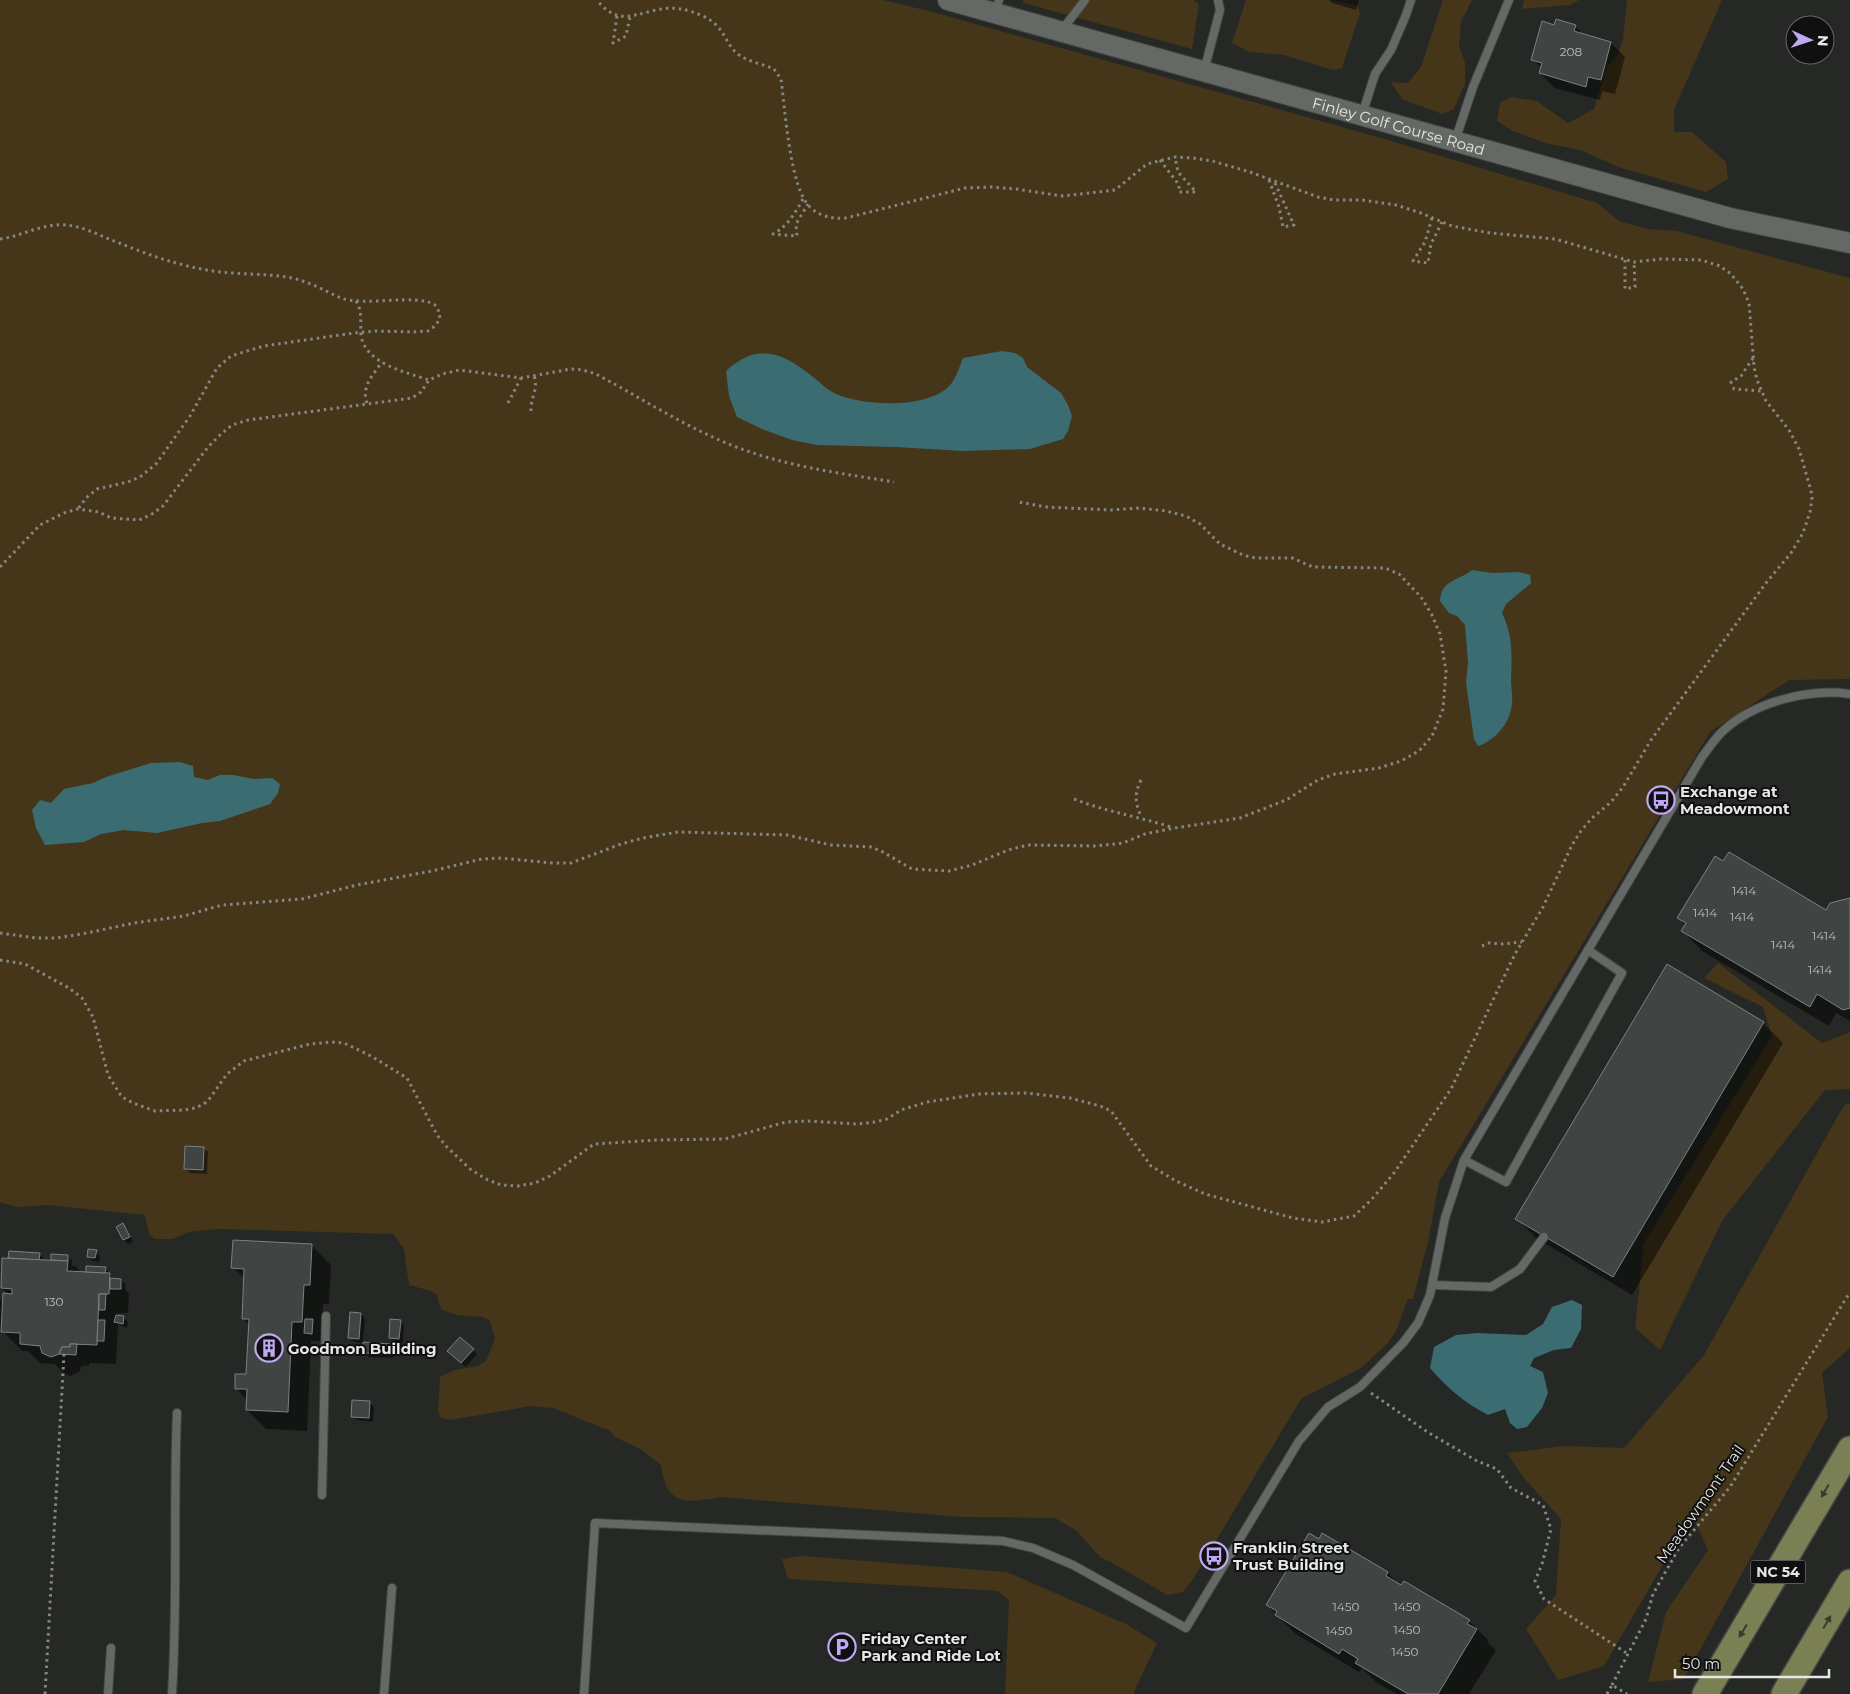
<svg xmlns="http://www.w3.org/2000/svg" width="1850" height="1694" font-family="Montserrat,sans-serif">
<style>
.green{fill:#453619}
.water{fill:#3b6c72}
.shadow{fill:#0007}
.building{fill:#404543;stroke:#7c8280}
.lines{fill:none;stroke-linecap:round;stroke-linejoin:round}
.service-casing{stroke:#424542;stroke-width:10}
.tertiary-casing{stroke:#424542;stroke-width:22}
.primary-casing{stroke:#424542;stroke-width:28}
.path{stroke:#858784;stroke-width:3;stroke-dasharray:2.5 4;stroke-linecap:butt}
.service{stroke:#656965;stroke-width:8}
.tertiary{stroke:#656965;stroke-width:20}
.primary{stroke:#7a7f54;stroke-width:25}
.oneway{fill:#3a3c2b}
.labels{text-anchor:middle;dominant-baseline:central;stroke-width:4;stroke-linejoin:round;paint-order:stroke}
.number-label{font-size:12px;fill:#bcbfbc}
.shield{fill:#0f100f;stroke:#a6a7a5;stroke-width:1}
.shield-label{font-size:14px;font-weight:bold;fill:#e6e8e5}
.street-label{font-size:15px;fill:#e6e8e5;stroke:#0f100f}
.poi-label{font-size:15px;font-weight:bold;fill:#e6e8e5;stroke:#0f100f;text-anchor:start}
</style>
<rect width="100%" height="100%" fill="#252825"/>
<g class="green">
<path d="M0,0H883L933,12L1381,138L1597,203L1619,221L1647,229L1677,231L1850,278V679L1789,680L1710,732L1439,1182L1428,1242L1413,1299H1408L1396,1331L1387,1344L1361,1368L1301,1399L1193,1579L1183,1592L1167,1595L1109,1561L1101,1558L1077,1531L1055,1518L963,1517L721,1497C685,1503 667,1507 661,1465L642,1450L615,1437L610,1431L553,1408L531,1406L450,1420L441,1418L438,1411L440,1377L455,1370L478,1366L486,1361L495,1339L490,1321L483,1317L457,1315L442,1310L439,1304L437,1295L431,1291L409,1285L404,1249L393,1234L217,1229L189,1232L172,1239H155L149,1234L145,1215L48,1205L17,1207L0,1202Z"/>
<polygon points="1023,0 1193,0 1199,4 1192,49 1023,3"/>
<polygon points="1246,0 1331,0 1358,6 1360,13 1342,68 1333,70 1284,55 1249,52 1232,43"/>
<polygon points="1443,0 1472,0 1461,22 1459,46 1465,63 1465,84 1454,109 1442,114 1402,99 1391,82 1408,83 1421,67"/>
<polygon points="1524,0 1579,0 1570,5 1522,9"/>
<polygon points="1627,0 1722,0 1674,110 1674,132 1692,132 1726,162 1728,179 1706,192 1621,168 1580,150 1545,143 1511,130 1497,121 1500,103 1511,97 1537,101 1568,123 1594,109 1606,69 1619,52 1623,39"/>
<polygon points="1718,963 1822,1043 1850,1032 1850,1089 1825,1090 1722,1221 1660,1350 1635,1328 1644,1243 1772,1036 1763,1007 1704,978"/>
<polygon points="1850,1103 1850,1348 1822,1373 1828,1417 1684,1679 1648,1682 1666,1612 1708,1550 1692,1515 1604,1666 1558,1680 1526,1629 1556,1595 1561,1519 1523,1477 1507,1453 1563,1446 1624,1448 1704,1355 1844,1105"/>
<polygon points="802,1556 1007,1572 1126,1624 1157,1643 1133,1694 1005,1694 1009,1601 998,1591 788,1579 782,1559"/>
</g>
<g class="water">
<path d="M1002,351L1015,353L1023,358L1027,367L1061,393L1068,405L1072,416L1068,431L1063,439L1030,449L963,451L896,447L817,445L792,440L762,429L737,417L729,396L726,371C758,342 782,352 813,377C820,382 826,389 834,393C861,406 923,409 947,388C955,382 959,368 963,358Z"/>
<path d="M1472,570L1492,573L1519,572L1530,575L1531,583L1506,604L1502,613C1513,635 1512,656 1511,680C1511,688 1513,696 1512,703C1511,722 1495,741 1478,746L1474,739L1466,683L1468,663L1465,625L1457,616L1449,613L1440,601C1441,580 1458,581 1472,570Z"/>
<polygon points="180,762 193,766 194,777 208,780 220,775 233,775 254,779 272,778 280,784 278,793 270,804 220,821 202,823 157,833 124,830 101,834 84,842 45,845 36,828 32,810 40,800 51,803 64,789 93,783 106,777 151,763"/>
<path d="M1572,1300L1582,1305L1581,1329L1571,1348L1554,1350L1534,1358L1530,1366L1543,1372L1548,1393L1542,1408L1527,1427L1517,1429L1510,1423L1505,1409L1488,1415C1465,1403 1447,1388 1430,1368L1434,1347L1456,1335L1477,1333L1526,1335L1543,1324L1552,1307Z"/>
</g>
<g class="shadow">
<polygon points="1329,0 1359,0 1356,10 1332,3"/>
<polygon points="1575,26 1585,36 1611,43 1625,57 1615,94 1602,91 1600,100 1555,88 1540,73 1542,68 1532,59"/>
<polygon points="1850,899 1850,1021 1836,1013 1829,1026 1702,951 1683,931 1686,926 1678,918 1827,912"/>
<polygon points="1667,966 1763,1023 1783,1043 1632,1295 1536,1238 1517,1219"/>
<polygon points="203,1148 208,1152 207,1174 190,1173 185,1168"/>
<polygon points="123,1225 127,1229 133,1242 128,1244 124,1240 118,1228"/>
<polygon points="312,1246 331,1265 329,1304 323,1304 321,1341 311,1341 307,1431 266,1429 247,1410 247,1400 236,1388 247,1376 250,1326 243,1318 245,1279 233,1267"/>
<polygon points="96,1251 100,1256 99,1262 93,1261 88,1257"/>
<polygon points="10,1253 39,1254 43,1258 43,1261 52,1261 53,1255 68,1256 72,1261 72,1266 75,1266 80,1271 80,1273 89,1273 105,1268 115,1280 121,1280 125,1284 125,1289 129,1294 128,1313 118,1313 118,1316 123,1317 128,1322 127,1328 118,1324 116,1364 89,1363 89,1366 81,1366 80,1371 71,1376 63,1373 55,1364 40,1363 28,1351 22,1351 2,1330 0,1330 0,1300 4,1301 9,1295 2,1288"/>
<polygon points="361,1314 365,1319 363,1343 354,1342 349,1338"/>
<polygon points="400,1321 404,1326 403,1342 394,1342 390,1337"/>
<polygon points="461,1338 477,1354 466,1367 453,1355"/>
<polygon points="389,1345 394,1349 393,1358 369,1357 364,1352"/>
<polygon points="370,1403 374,1407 373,1422 357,1420 353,1416"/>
<polygon points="1323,1535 1388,1573 1400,1586 1469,1621 1488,1640 1487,1642 1496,1650 1469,1694 1397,1694 1376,1682 1362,1668 1359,1672 1296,1634 1276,1615 1267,1604"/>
</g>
<g class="building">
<polygon points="1556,19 1576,25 1574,31 1611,42 1601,80 1588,77 1586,87 1539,73 1542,63 1531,60 1542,21 1554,25"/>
<polygon points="1729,852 1826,910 1830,903 1850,898 1850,1008 1843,1010 1817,994 1810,1007 1681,931 1686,923 1677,918 1715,856 1723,861"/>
<polygon points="1667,964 1764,1022 1613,1277 1515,1219"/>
<polygon points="185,1146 204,1147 203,1170 184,1169"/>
<polygon points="123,1223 130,1237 123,1240 116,1227"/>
<polygon points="233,1240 312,1244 310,1285 304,1285 302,1322 292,1322 288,1412 246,1410 247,1389 235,1389 235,1374 246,1374 249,1319 242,1319 244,1269 231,1268"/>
<polygon points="88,1249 97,1250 95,1258 87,1257"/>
<polygon points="9,1251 40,1253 39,1260 8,1258"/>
<polygon points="51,1254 68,1255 68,1261 51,1260"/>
<polygon points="2,1258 68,1261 67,1271 110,1273 109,1294 99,1294 97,1345 70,1344 70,1347 62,1347 59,1354 51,1357 42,1353 40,1346 20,1344 20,1333 1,1332 3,1293 12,1294 12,1289 1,1288"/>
<polygon points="86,1266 106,1267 105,1273 86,1272"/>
<polygon points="110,1278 121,1279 121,1289 110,1289"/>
<polygon points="99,1294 106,1294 105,1310 99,1310"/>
<polygon points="350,1312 361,1313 359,1339 348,1338"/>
<polygon points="116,1315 124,1316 123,1324 114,1322"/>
<polygon points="305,1319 313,1319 312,1334 304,1333"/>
<polygon points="390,1319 401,1320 399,1339 389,1338"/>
<polygon points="98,1320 105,1320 104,1341 97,1341"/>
<polygon points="460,1337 474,1349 461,1363 447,1351"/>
<polygon points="363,1342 390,1344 389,1354 363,1353"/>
<polygon points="70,1344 77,1344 76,1355 59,1354 62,1347 70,1347"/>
<polygon points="352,1400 370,1401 369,1418 351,1417"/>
<polygon points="1309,1533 1319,1539 1322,1533 1388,1572 1386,1576 1401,1585 1404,1581 1470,1620 1467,1624 1477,1629 1438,1694 1408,1694 1355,1663 1358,1659 1342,1649 1339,1654 1275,1615 1277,1611 1266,1605"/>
</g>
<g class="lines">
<g class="service-casing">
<g id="service">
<polyline points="995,13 999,0"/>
<polyline points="1062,30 1085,0"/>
<polyline points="1204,71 1220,10 1218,0"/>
<polyline points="1362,115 1375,74 1391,50 1406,15 1411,0"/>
<polyline points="1455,141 1473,87 1509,0"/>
<polyline points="1464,1160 1506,1182 1622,973 1588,950"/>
<polyline points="1432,1285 1491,1287 1520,1269 1544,1237"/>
<polyline points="322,1495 326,1316"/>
<polyline points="108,1694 111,1648"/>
<path d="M172,1694C178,1601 173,1507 177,1413"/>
<polyline points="384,1694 392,1588"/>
<path d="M584,1694L595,1523L1003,1541L1033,1548L1073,1565L1186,1628L1299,1441L1328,1407L1360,1387L1403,1343L1418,1323L1430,1295L1445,1218L1464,1160L1702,757C1709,748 1715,738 1724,730C1755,702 1809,688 1850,694"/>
</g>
</g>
<g class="tertiary-casing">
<g id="tertiary">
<path id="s1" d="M948,0L1730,218L1850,243"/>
</g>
</g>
<g class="primary-casing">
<g id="primary">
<polyline points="1705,1694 1850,1449"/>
<polyline points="1784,1694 1850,1582"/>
</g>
</g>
<g class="path">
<polyline points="617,16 613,43 626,36 630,17"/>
<polyline points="1160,160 1179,185 1179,192 1196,192 1178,172 1175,157"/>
<polyline points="1269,180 1279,207 1283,227 1294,225 1275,183"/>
<path d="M803,199C795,213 788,226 773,234L797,236L796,224L808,204"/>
<polyline points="1432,218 1425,242 1413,261 1428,263 1431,244 1442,222"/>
<path d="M0,239C23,236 42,223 66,225C80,226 95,233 109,239C129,247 149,255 169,261C183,265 198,269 213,271C240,275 266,273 292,278C310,282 325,291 341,298C363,307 418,293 435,305C439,309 439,313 440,319L435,326L428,331L412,332L375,331L354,333L264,346L231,356L217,368L190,416L156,464L140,477L128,482L97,489L86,498L78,509"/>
<polyline points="1625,260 1625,289 1635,287 1634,262"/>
<path d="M356,301C363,312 360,322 361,335C365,364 406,372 429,380"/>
<polyline points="1753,358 1741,376 1731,382 1734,389 1762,391"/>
<path d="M367,403C361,387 373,375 382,362"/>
<polyline points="508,403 521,378"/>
<path d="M531,411C530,399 539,388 534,376"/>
<path d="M0,567L40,525L64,513L78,509L99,512L111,518L139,520L152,514L163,506L208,447L220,435L232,425L248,420L412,398L421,392L429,380L442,374L459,370L521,378L571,369L583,370L596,374C641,398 684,426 731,445C783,466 839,473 894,482"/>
<path d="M1141,780C1134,795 1135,801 1141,817"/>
<path d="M1074,799C1107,812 1141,817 1174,828"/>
<polyline points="0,933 36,938 57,938 87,933 134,923 184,916 222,905 302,899 357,885 432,871 482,859 501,858 552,863 571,863 621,844 643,838 678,832 787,835 831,845 871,847 883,852 912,869 949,871 972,865 1008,850 1028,845 1096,846 1123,843 1145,834 1175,828 1240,818 1286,800 1318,780 1335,774 1379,768 1401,761 1419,751 1432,736 1443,709 1446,671 1440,634 1432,615 1421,597 1399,574 1385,568 1313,567 1292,558 1255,558 1243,555 1220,544 1200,524 1186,516 1166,511 1139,508 1111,510 1046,507 1019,502"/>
<polyline points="1482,946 1489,943 1503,944 1522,942"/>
<path d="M0,960L25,964L69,988L82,998L93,1017L108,1075L122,1097L133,1103L155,1111L184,1110L195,1108L204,1104L210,1098L227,1074L244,1061L310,1044L331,1042L344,1043L371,1056L407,1078L437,1135L446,1146L470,1169L486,1179L501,1185L518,1186L535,1183L550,1176L594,1144L657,1140L725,1139L786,1122L808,1121L857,1124L875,1122L887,1119L901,1110L927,1102L979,1094L1025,1093L1070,1098L1100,1106L1111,1111L1151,1166L1176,1181L1205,1194L1293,1218L1322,1222L1354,1216L1372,1199L1394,1173L1451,1089L1501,983L1515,954L1543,907L1572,845L1581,831L1591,819L1611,802L1623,787L1651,740L1766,583L1791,553L1803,533L1810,512L1812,498L1811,491L1799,449L1789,430L1766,401L1757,380L1754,367L1749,303L1743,289L1731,274L1720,266L1701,260L1661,259L1634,262L1555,239L1490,233L1452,226L1421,213L1396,205L1362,200H1334L1318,197L1250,172L1212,161L1193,158L1175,157L1147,164L1115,190L1062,196L1016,189L991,187L965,188L846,218C833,219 820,217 810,207C790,189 785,108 781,79L774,69C763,64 749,62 739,55C729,48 726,36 718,27C711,18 693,11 681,9C646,3 623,34 597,0"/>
<polyline points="1371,1393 1429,1433 1477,1461 1497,1469 1511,1488 1543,1505 1551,1529 1542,1564 1535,1581 1544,1599 1628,1654"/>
<polyline points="1612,1685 1646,1619 1653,1594 1679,1548 1730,1487 1850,1292"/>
<polyline points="45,1694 64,1354"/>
<polyline points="1607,1694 1612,1685 1627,1694"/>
</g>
<use href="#service" class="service"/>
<use href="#tertiary" class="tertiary"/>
<use href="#primary" class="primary"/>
</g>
<defs><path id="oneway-solid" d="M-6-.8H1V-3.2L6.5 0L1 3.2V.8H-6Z" transform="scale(1.25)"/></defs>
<g class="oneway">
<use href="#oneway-solid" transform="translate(1825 1491) rotate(120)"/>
<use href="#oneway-solid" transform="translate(1827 1622) rotate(-60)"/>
<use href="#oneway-solid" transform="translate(1743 1631) rotate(121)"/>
</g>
<defs>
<g id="bus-ring" transform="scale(1.4375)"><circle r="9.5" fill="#0f100f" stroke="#c1a8f3" stroke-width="1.5"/><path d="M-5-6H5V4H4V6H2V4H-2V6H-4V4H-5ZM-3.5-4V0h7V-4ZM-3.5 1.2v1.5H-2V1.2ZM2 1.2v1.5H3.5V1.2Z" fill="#c1a8f3"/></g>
<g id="building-ring" transform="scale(1.4375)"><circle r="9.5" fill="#0f100f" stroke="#c1a8f3" stroke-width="1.5"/><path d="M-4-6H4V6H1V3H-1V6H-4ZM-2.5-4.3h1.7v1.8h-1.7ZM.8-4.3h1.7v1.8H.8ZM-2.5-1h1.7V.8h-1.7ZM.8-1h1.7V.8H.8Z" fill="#c1a8f3"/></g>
<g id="parking-ring" transform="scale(1.4375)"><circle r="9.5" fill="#0f100f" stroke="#c1a8f3" stroke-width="1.5"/><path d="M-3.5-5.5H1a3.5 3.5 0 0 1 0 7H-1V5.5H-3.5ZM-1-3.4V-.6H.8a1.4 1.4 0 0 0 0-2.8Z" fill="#c1a8f3"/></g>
</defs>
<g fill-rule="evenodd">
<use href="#bus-ring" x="1661" y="800"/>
<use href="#building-ring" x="269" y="1348"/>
<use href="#bus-ring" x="1214" y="1556"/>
<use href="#parking-ring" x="842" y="1647"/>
</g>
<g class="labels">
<g class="number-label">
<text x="1571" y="51">208</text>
<text x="1744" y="890">1414</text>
<text x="1705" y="912">1414</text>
<text x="1742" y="916">1414</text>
<text x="1824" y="935">1414</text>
<text x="1783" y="944">1414</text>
<text x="1820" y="969">1414</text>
<text x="54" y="1301">130</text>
<text x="1346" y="1606">1450</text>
<text x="1407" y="1606">1450</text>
<text x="1407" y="1629">1450</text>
<text x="1339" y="1630">1450</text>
<text x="1405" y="1651">1450</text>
</g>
<rect class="shield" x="1750.5" y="1560.5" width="55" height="23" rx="4"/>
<g class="shield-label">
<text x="1778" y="1572">NC 54</text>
</g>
<g class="street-label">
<text stroke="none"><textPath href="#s1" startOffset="468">Finley Golf Course Road</textPath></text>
<text transform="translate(1700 1504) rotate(-55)">Meadowmont Trail</text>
</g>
<g class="poi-label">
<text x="1680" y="791">Exchange at<tspan x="1680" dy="17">Meadowmont</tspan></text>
<text x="288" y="1348">Goodmon Building</text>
<text x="1233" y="1547">Franklin Street<tspan x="1233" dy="17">Trust Building</tspan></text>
<text x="861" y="1638">Friday Center<tspan x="861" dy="17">Park and Ride Lot</tspan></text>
</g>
</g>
<g transform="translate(1810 40) rotate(93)"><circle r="24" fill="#0f100f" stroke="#656665"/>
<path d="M0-4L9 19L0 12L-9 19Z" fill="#c1a8f3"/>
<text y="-8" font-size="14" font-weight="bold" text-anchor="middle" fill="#e6e8e5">N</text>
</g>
<path d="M1675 1669v8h154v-8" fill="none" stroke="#e6e8e5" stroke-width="2.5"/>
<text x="1682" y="1669" font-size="15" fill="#e6e8e5" stroke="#0f100f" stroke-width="4" paint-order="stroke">50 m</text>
</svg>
